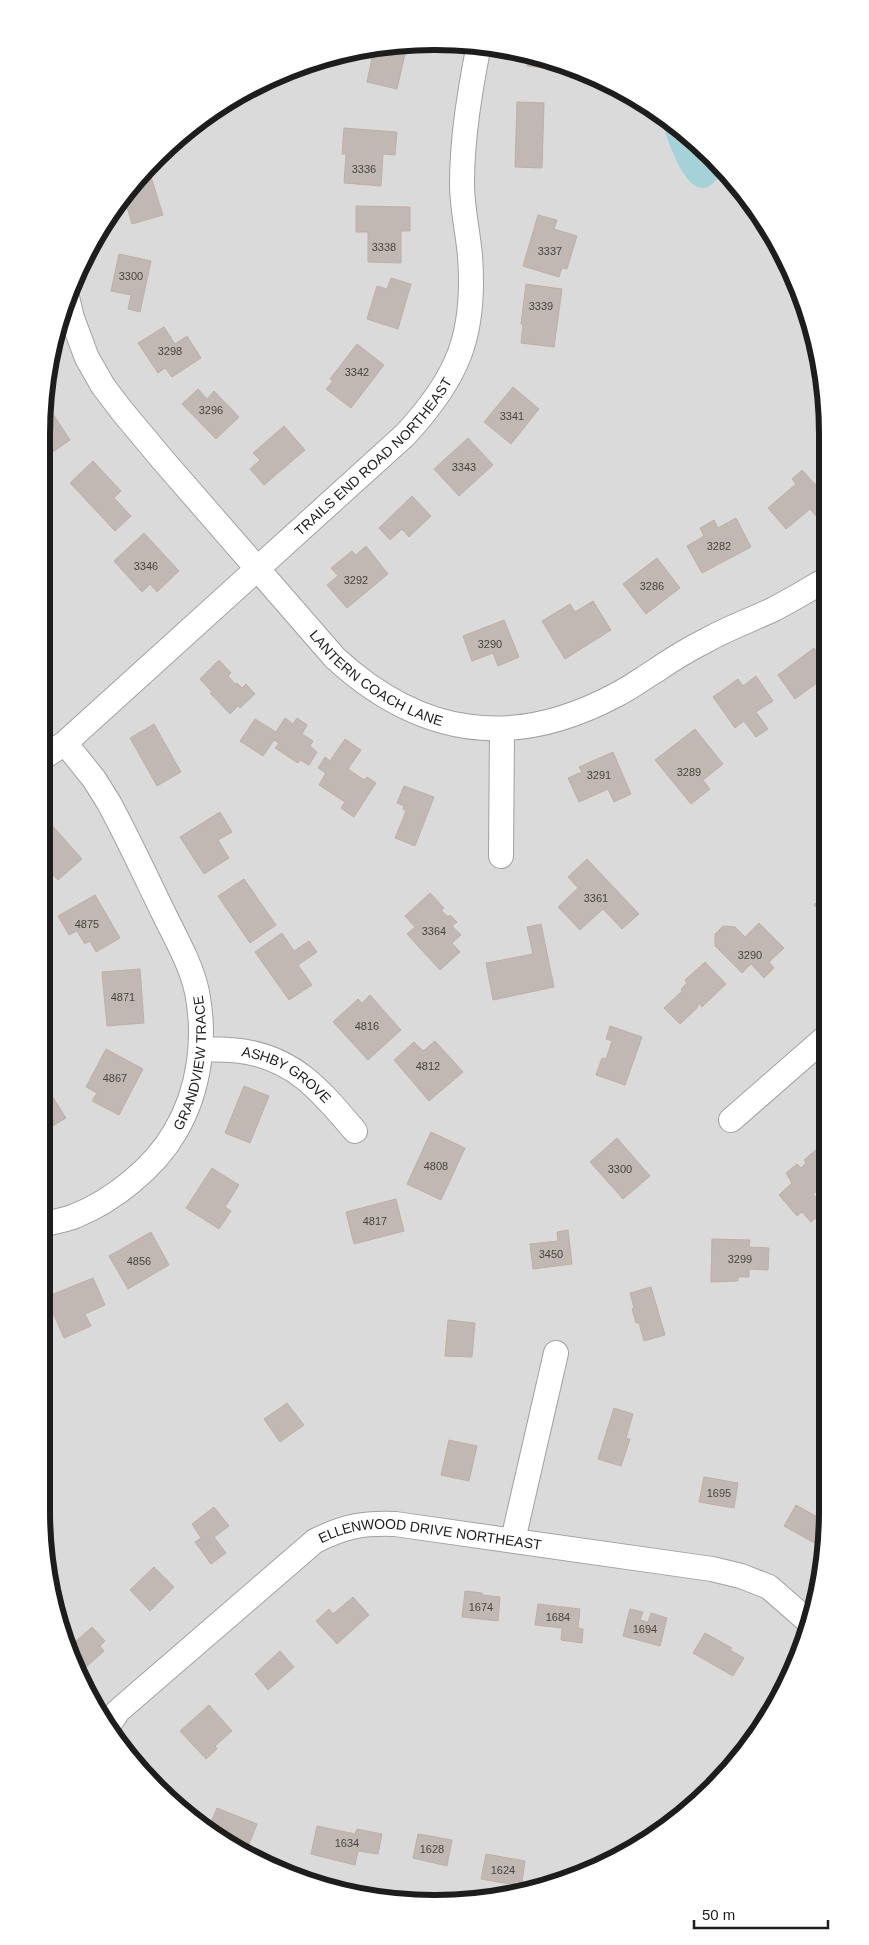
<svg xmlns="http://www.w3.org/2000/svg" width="869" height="1945" font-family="Arial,sans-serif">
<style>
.residential{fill:#dbdada}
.water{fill:#a5d2d9}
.building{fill:#c2b8b3;stroke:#beafa6}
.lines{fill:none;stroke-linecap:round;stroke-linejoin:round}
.minor-casing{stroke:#a1a1a1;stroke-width:26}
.minor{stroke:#fff;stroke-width:24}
.labels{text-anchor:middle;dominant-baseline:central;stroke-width:4;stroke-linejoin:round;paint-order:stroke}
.number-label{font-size:11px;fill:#464442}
.street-label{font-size:14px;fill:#1d1d1d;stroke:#fff}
.rim{fill:none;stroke:#1d1d1d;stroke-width:6}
</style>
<rect width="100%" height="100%" fill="#ede9e3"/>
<polygon class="residential" points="409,42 486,45 561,62 653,108 730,175 798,284 824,383 828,1511 807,1637 775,1707 730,1770 631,1851 511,1896 434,1904 358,1896 238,1851 139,1770 94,1707 62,1637 41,1511 41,434 62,308 94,238 139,175 195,122 261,82 333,55"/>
<path class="water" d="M659,112L724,170C719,177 713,186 705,188C682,192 664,129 659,112Z"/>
<g class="building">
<polygon points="374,48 405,54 397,89 367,82"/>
<polygon points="528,54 556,61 555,69 527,66"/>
<polygon points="517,102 544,103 542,168 515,167"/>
<polygon points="344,128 397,132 395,155 383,154 381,186 344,183 346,154 342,154"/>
<polygon points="150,174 163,215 132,224 124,197 137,178"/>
<polygon points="356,206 410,207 410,231 401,231 401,263 368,262 368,232 356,232"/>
<polygon points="538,215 557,220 554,229 577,236 567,269 562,268 559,277 523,266"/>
<polygon points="119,254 151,261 140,312 128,309 131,295 111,291"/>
<polygon points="391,278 411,284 398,329 367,319 377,286 387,289"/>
<polygon points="526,284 562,289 554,347 521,343 523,324 521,324"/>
<polygon points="164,327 175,344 187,336 201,358 172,377 165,368 158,373 138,343"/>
<polygon points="357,344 384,365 351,408 326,389 333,381 330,379"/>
<polygon points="513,387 539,409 511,444 484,422"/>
<polygon points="198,389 207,399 214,391 239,417 216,439 182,404"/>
<polygon points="51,411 70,440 44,458 41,454 41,434 44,416"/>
<polygon points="284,426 305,450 264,485 250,469 260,460 253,453"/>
<polygon points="468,438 493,465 459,496 434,469"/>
<polygon points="93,461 121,491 114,498 131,516 115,531 70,483"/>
<polygon points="802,470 825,495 825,510 817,517 810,509 786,529 768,508 796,484 792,479"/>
<polygon points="412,496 431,516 409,537 402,529 390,540 379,528"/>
<polygon points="736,518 751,547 702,573 687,546 704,536 700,528 714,520 718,528"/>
<polygon points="144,533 179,571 157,592 150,584 142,592 114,561"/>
<polygon points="366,546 388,574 347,608 327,585 338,576 331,568 352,551 356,555"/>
<polygon points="657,558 680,588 646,614 623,584"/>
<polygon points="593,601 611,630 565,659 542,621 570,604 575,612"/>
<polygon points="504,620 519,657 498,666 493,653 472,661 463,636"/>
<polygon points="814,648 823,661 820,664 825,671 825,677 795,699 778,675"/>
<polygon points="219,660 231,673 228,676 235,684 237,683 242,688 246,684 255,694 240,708 238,706 230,714 210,693 212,692 200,679"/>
<polygon points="41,674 52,694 41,700"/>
<polygon points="756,676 773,701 756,712 768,729 756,737 744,721 735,728 713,697 738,679 743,686"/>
<polygon points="285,718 293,724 297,718 307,725 302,734 313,741 310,746 317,752 309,765 300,760 298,763 275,748 279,743 274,740 263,756 240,741 255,719 276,732"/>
<polygon points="154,724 181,772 157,786 130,738"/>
<polygon points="695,729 723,764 703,780 710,789 691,804 655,760"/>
<polygon points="345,739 361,750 348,769 364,780 367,777 376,783 354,817 341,808 345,802 319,785 326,773 318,768 325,757 330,761"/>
<polygon points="613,752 631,794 614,802 608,789 579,802 568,778 582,772 579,767"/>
<polygon points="404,786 434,797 415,846 395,838 406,811 403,809 404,806 397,803"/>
<polygon points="220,812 232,832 218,840 229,858 204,874 180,837"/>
<polygon points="49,822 82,859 58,880 41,862 41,829"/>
<polygon points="587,859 639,914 622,929 603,909 580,930 558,907 578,888 568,877"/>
<polygon points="244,879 276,925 250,943 218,896"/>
<polygon points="826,891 826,918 814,905 825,894 824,893"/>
<polygon points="430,893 444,908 441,910 448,917 450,915 457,922 452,926 461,935 452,943 460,952 440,970 407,934 415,927 405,916"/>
<polygon points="95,895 120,938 96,952 90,941 85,944 77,931 69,935 58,916"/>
<polygon points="759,923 784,948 769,962 774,968 764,978 751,964 742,973 715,946 715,934 723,926 735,927 745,937"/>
<polygon points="541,924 554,987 493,1000 486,963 533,954 527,927"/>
<polygon points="282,933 294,951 309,941 317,952 298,965 312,985 289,1000 255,952"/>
<polygon points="705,962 726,984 702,1007 699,1003 697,1008 680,1024 664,1008 682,991 681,989 687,983 685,980"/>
<polygon points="140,969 144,1023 107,1026 102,972"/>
<polygon points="370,995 401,1030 368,1060 333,1022 358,999 362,1003"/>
<polygon points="610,1026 642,1037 625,1085 596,1075 602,1058 606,1059 612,1041 606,1039"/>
<polygon points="435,1041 463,1072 429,1101 394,1060 414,1042 423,1051"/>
<polygon points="106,1049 143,1069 119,1115 92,1101 97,1093 86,1087"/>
<polygon points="45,1085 66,1118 41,1133 41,1088"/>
<polygon points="244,1086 269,1096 250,1143 225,1133"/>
<polygon points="431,1132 465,1148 441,1200 407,1184"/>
<polygon points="617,1138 650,1176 623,1199 590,1162"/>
<polygon points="817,1149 823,1156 827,1155 827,1183 813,1194 826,1209 811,1222 802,1212 797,1216 779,1195 792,1183 786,1173 797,1164 801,1168 806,1163 804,1160"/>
<polygon points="212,1168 239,1185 225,1207 231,1211 219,1229 186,1208"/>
<polygon points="396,1199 404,1231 354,1244 346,1212"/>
<polygon points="568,1230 572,1264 533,1269 530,1244 558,1241 557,1232"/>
<polygon points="151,1232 169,1265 128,1289 109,1256"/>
<polygon points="712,1239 750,1240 749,1247 769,1248 768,1270 749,1269 749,1277 738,1277 738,1281 711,1282"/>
<polygon points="93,1278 105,1305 85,1314 91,1326 64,1338 46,1297"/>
<polygon points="651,1287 665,1335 644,1341 639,1323 636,1323 632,1309 634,1308 630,1293"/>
<polygon points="448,1320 475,1323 472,1357 445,1356"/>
<polygon points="287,1403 304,1425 280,1442 264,1419"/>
<polygon points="614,1408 633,1414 626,1438 630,1439 621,1466 598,1459"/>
<polygon points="449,1440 477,1446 469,1481 441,1475"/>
<polygon points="704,1477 738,1483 734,1508 699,1502"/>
<polygon points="796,1505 826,1522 824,1534 818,1545 784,1526"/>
<polygon points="214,1507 229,1526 214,1537 226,1553 211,1564 195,1542 201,1538 192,1524"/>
<polygon points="154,1567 174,1587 150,1611 130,1590"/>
<polygon points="465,1591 482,1593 482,1595 500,1597 498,1621 462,1617"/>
<polygon points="353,1597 369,1615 337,1644 316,1621 329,1609 333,1614"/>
<polygon points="538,1604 580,1609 578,1628 583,1629 582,1643 561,1640 562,1628 535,1625"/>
<polygon points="630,1609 643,1612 640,1620 648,1622 651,1613 667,1618 660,1646 623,1636"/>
<polygon points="92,1627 105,1641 100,1646 104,1651 83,1670 71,1656 67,1649"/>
<polygon points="705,1633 732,1648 730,1650 744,1658 733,1676 693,1653"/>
<polygon points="280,1651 294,1667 268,1690 255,1674"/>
<polygon points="209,1705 232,1731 215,1746 217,1749 206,1759 180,1731"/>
<polygon points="217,1808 257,1824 247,1849 225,1841 215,1832 216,1831 209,1827"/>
<polygon points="317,1826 355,1834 357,1829 382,1834 378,1854 358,1851 355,1865 311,1854"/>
<polygon points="418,1834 452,1840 447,1866 413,1858"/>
<polygon points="486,1854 525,1861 522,1882 515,1881 515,1885 481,1879"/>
</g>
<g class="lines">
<g class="minor-casing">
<g id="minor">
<path id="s1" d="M67,297L72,318L87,358L103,386L122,411L162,459L335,658C421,737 513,750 616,695C630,688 642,679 655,671C671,660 689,649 707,640C728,628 751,620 772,610C790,601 808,590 825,580"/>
<path id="s2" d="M41,759L65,743L405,435C458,378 476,335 470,256C468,232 462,208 462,184C462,137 470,91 479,44"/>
<polyline points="501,856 502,730"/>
<path id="s3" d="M201,1049C216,1050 232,1049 247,1052C298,1061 324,1095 355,1131"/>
<polyline points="731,1120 826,1037"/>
<path id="s4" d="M46,1224C55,1221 66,1220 75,1216C113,1201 155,1167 175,1132C200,1090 206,1038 197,992C191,964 175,937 163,912C145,875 128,838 109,803L94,779L65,743"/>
<polyline points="513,1540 556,1353"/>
<path id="s5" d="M108,1726L118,1711L315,1541C345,1526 362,1523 395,1524L712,1569L741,1576L769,1587L809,1622"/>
</g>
</g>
<use href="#minor" class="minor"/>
</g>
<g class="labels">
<g class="number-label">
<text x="364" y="169">3336</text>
<text x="384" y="247">3338</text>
<text x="550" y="251">3337</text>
<text x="131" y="276">3300</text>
<text x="541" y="306">3339</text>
<text x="170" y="351">3298</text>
<text x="357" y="372">3342</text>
<text x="211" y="410">3296</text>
<text x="512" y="416">3341</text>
<text x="464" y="467">3343</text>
<text x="719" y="546">3282</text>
<text x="146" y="566">3346</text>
<text x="356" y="580">3292</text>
<text x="652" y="586">3286</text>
<text x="490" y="644">3290</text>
<text x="689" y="772">3289</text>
<text x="599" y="775">3291</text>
<text x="596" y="898">3361</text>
<text x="87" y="924">4875</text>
<text x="434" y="931">3364</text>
<text x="750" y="955">3290</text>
<text x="123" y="997">4871</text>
<text x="367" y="1026">4816</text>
<text x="428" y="1066">4812</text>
<text x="115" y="1078">4867</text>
<text x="436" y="1166">4808</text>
<text x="620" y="1169">3300</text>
<text x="375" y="1221">4817</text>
<text x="551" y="1254">3450</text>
<text x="740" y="1259">3299</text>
<text x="139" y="1261">4856</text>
<text x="719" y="1493">1695</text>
<text x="481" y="1607">1674</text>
<text x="558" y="1617">1684</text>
<text x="645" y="1629">1694</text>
<text x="347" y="1843">1634</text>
<text x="432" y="1849">1628</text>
<text x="503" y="1870">1624</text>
</g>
<g class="street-label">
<text stroke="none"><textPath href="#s2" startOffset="450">TRAILS END ROAD NORTHEAST</textPath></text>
<text stroke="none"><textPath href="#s1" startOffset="500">LANTERN COACH LANE</textPath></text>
<text stroke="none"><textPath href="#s4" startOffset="235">GRANDVIEW TRACE</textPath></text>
<text stroke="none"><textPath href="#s3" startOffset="92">ASHBY GROVE</textPath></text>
<text stroke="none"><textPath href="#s5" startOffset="396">ELLENWOOD DRIVE NORTHEAST</textPath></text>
</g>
</g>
<path d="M0 0H869V1945H0ZM434 50H435A384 384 0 0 1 819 434V1511A384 384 0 0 1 435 1895H434A384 384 0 0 1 50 1511V434A384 384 0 0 1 434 50Z" fill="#fff" fill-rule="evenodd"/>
<path class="rim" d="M434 50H435A384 384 0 0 1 819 434V1511A384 384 0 0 1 435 1895H434A384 384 0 0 1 50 1511V434A384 384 0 0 1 434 50Z"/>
<path d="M694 1920v8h134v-8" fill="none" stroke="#1d1d1d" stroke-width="2.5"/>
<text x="702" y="1920" font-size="15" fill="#1d1d1d" stroke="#ffffff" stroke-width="4" paint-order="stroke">50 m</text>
</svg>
